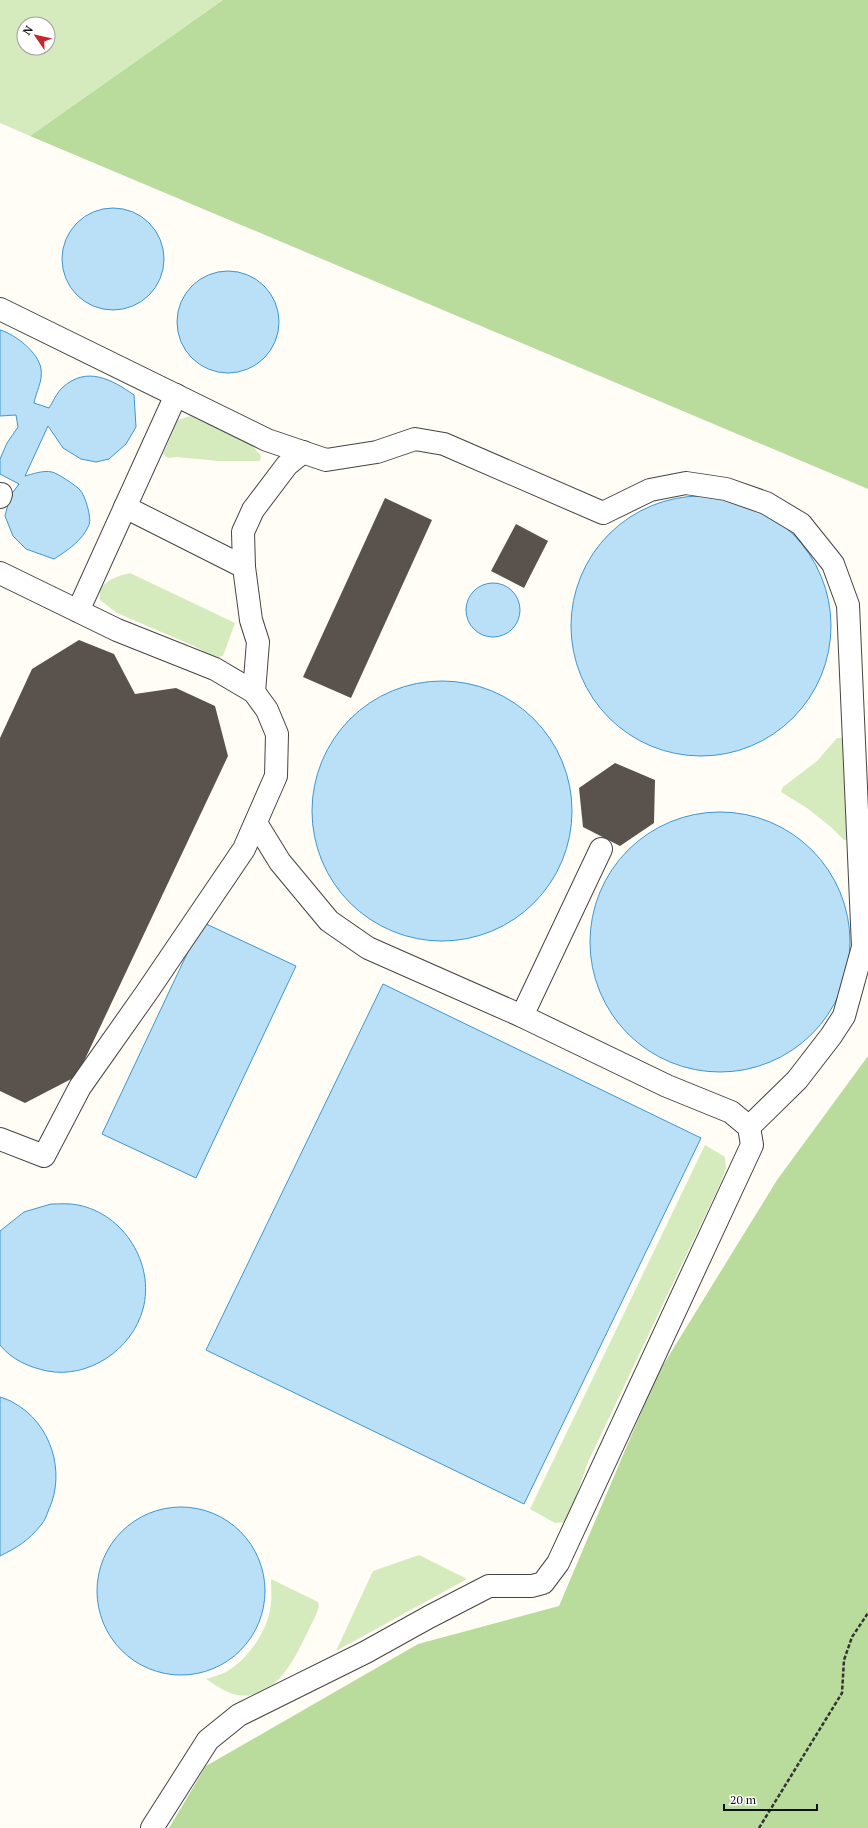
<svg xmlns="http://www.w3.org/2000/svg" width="868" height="1828" font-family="'PT Serif',serif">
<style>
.green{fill:#d5ebbd;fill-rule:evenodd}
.forest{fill:#b9dc9c}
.water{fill:#b9e0f7;stroke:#3f96cf}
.building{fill:#5a524d}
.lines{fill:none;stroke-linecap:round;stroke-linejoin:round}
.minor-casing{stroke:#444;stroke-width:24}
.path{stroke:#333;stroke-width:2.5;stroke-dasharray:4 2;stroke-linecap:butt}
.minor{stroke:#fff;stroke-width:22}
</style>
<rect width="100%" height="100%" fill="#fffdf5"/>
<g class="green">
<path d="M0,0H223L30,136L0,123ZM24,24H48V48H24Z"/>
<polygon points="190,416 249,442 261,456 260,461 218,461 177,457 168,458 163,454 178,420"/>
<path d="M130,573L235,623L223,656L219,657L207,653L194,646L117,613L100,600V589C108,579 118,576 130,573Z"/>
<polygon points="837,738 843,738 849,840 844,840 831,827 807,808 781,792 783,787 817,761"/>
<polygon points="705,1145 725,1157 726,1168 721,1182 588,1462 569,1516 565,1522 555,1523 530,1509"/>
<polygon points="419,1555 467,1579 336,1651 373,1571"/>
<path d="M271,1579L318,1602L319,1606L316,1615C299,1647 280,1706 233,1694C223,1691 214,1684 206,1679C212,1677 220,1675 226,1672C249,1658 268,1631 271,1604C272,1595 271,1587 271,1579Z"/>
</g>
<g class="forest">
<polygon points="223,0 868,0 868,489 30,136"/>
<polygon points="868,1056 868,1828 169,1828 206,1766 418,1644 559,1606 657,1375 777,1180"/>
</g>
<g class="water">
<circle cx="113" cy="259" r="51"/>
<circle cx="228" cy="322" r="51"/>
<path d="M0,330C15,334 39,353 41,369C43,381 36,392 34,403L49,408C53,402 57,392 63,387C87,366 111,379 134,395L136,427L126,444L109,459L96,462L81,459L63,448L48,426L25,476C33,474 43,470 52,472C57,473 77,486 80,490C85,495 92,518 89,525C82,541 68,550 54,559L26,549L13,536L5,516L10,496L19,484L0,474V459L7,443L18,427L16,415L0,416Z"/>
<circle cx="701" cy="626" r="130"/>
<circle cx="493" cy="610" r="27"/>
<circle cx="442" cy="811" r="130"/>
<circle cx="720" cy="942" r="130"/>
<polygon points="202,922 296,966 196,1178 102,1134"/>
<polygon points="383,984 701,1138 524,1504 206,1350"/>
<path d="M51,1204C59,1204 69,1203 78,1205C124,1214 155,1264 143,1309C132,1350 88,1379 47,1371C29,1367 12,1360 0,1345V1231L24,1212Z"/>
<path d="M0,1397C5,1399 10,1400 14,1403C51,1423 66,1472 49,1509C47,1514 45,1521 41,1525C28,1541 18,1547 0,1556Z"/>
<circle cx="181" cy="1591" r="84"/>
</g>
<g class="building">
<polygon points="385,498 432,520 351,698 303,677"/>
<polygon points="516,524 548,541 524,588 491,571"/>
<polygon points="79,640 114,654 135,694 176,688 215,706 228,756 77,1076 25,1103 0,1091 0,738 32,669"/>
<polygon points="615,763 655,780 654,823 620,846 583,827 579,788"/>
</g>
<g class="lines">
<g class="minor-casing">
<g id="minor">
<polyline points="0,309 267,440 326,460 377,452 415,439 444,444 603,513 650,490 686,483 726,489 766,503 801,524 833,564 848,605 863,947 844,1016 831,1036 797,1080 749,1127"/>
<polyline points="0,497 1,494"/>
<polyline points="125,507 244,567"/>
<polyline points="0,573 117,630 215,669 254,692 267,710 277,734 276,776 244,849 147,992 80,1087 44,1156 0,1139"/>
<polyline points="78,611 176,395"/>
<polyline points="254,692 258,642 251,620 244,567 243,532 253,510 287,465 303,452"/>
<polyline points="522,1016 601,849"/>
<polyline points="152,1828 208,1740 239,1715 366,1652 429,1617 489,1586 532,1586 543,1583 558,1563 752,1145 749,1127 731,1112 667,1086 522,1016 368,948 329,921 280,862 256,823"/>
</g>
</g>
<polyline class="path" points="759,1828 842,1693 844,1660 852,1637 868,1613"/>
<use href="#minor" class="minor"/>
</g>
<g transform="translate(36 36) rotate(304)"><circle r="19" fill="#ffffff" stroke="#a0a0a0"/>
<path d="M0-3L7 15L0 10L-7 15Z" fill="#c4262e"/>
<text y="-6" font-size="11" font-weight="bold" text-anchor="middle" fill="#111111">N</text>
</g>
<path d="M724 1804v6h93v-6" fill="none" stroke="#111111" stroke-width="2"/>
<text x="730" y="1804" font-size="12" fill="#111111" stroke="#ffffff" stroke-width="3" paint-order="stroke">20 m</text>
</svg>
